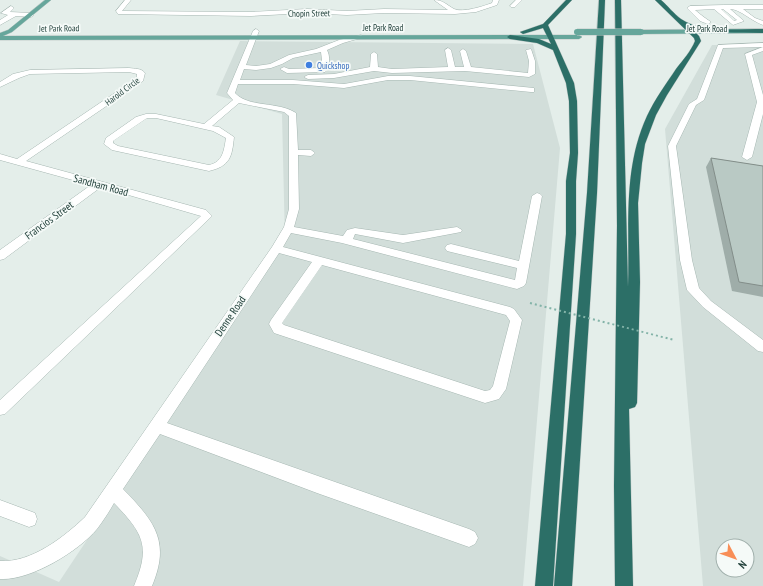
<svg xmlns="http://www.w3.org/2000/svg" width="763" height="586" font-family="'PT Sans Narrow',sans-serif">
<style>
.built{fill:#d2deda;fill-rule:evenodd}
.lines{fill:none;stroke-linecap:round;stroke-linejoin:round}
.minor-casing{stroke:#a6b7b2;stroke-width:1}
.major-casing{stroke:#c1cac8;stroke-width:1}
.highway-casing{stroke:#c1cac8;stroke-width:1}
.minor{fill:#fff;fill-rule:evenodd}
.major{fill:#66a69b;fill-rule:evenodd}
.highway{fill:#2c6f67;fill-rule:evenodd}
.major-bridge-casing{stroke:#c1cac8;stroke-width:7;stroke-linecap:butt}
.path-bridge{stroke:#83b3a8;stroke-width:2;stroke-dasharray:2 3;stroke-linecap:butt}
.major-bridge{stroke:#66a69b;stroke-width:6}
.wall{fill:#9fada9}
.building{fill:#b9c9c4;stroke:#828d89}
.shop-dot{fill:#3f7fe0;stroke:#f5faf8;stroke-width:1.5}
.labels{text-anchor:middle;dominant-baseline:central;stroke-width:3.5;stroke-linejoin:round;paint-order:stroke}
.far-street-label{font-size:9px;fill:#22413b;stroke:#f5faf8}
.far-shop-label{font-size:9px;fill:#366cbe;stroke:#f5faf8;text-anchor:start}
.street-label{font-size:11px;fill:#22413b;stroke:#f5faf8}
</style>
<rect width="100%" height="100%" fill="#e4eeea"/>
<g class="built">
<polygon points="240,41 533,44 560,148 523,586 0,586 0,556 59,582 285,242 282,114 216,95"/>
<path d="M712,45H763V586H703L665,129ZM723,546H747V570H723Z"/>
</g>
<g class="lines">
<g class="minor-casing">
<g id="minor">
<path d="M125,0H131L122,11L251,12L307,9L347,11L384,9L448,10L434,0C443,0 447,5 454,9C463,13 484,6 492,3L493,0H499L497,5L476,12L455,14L384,13L347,15L307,13L251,16L118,14L116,11Z"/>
<polygon points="516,0 522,0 515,7 511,7 510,6"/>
<path d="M724,5H763V9H743L755,18L763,21V25C751,21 740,9 730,9L744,21L733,25L714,9L695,10C701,15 705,18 711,22L708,24L700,21L687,8L690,6ZM721,9H723L737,20L734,21Z"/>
<polygon points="11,6 14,8 10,12 31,13 34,15 31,17 16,16 0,25 0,20 8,15 1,13"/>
<path d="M256,29L259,31L246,65L256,66L270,64L289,55L316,49L339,40L361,35L364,37L343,43L327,50C330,56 329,61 329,68L325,72L287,73L280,69L284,67L289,69L320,68L322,60L321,52L293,58L282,64L271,68L256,70L244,69L240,80H293L344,84L388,76H410L534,88V92H531L410,80H388L344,88L293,84H238L235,93C249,108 278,101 296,113L298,150H311L315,153L311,156L298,155L299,209L294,227L343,236L347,230L355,228L403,235L457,227L462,230L461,232L403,243L355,234L353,239L515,280L517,268L447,251L445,248L447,245L451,244L519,261L532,196L537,193L540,194L542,196L526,283L524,286L517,289L342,243L291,233L283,247L510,307L514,309L522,320L506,389L499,399L485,403L274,333L269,324L271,320L312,262L279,253L167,423L469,529L475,532L478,538L475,544L469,547L317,493L160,434L123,489C154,521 171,541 152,586H134C151,546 143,533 114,503C109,512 103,521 97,529C79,551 30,581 0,579V561C31,563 64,537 85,517L272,247L284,227L289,209V116L284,112L239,103L212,126L219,127L234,137C232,157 230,166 209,171L112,150L104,144L106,138L136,117L146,114H156L204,124L233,100L227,93L253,31ZM147,118H156L213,131L226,138C224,150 223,162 209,165L118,146L113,143V141ZM322,265L506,315L510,321L493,386L490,390L485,391L284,325L282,323Z"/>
<polygon points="763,43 763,47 723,48 704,100 696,105 676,146 692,260 699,288 711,301 763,340 763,352 758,351 703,307 687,290 680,260 668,146 689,104 697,99 718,45"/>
<polygon points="763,47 763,51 752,55 763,95 763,114 752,157 747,160 742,157 757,102 745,54"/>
<polygon points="448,48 451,50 455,67 464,67 460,51 463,49 466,51 471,67 528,73 529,61 526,50 531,49 535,61 535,74 529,77 465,71 392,73 374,71 334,78 308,79 304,77 308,75 334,74 370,67 371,54 374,52 377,54 378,67 392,69 448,67 445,50"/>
<path d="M129,68C135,69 141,68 145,73L143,81L26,161L206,210L212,216L5,414L0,415V400L201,216L101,187L4,259L0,260V250L91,185L0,160V154L17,159L137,78V74L129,72L30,74L19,78L0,87V82L13,74L30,70Z"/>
<polygon points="0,500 35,513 37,519 35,525 29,527 0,516"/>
</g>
</g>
<g class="major-casing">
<g id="major">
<polygon points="45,0 51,0 12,32 3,36 579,35 582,37 579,39 0,40 0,33 8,30"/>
<polygon points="763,29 763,33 641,34 638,32 641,30"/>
</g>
</g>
<g class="highway-casing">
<g id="highway">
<polygon points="566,0 572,0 548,25 574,83 577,101 578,153 576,181 576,234 553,586 535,586 566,234 566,181 570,153 569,101 566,83 553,50 537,43 510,39 507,37 510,35 539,39 551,44 543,28 523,34 520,32 543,24"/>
<polygon points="599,0 605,0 597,193 572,586 554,586 587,193"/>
<path d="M615,0H621L628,287C630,229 622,170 647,116C655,99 666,84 676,69C683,60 691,51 695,41L694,38L655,0H661C668,6 674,14 681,19C701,33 739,29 763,29V33C738,32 713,34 690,27L699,36L701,41L667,95L656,115L645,144L642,163L638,203L640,282L637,403L635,407L629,409L633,586H615L614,486L617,226Z"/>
</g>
</g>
<use href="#minor" class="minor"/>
<use href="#major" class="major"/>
<use href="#highway" class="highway"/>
<g class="major-bridge-casing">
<polyline id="major-bridge" points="577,32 641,32"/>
</g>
<polyline class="path-bridge" points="530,303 674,340"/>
<use href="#major-bridge" class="major-bridge"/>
</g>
<polygon class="wall" points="711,158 763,166 763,297 732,291 706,167"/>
<polygon class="building" points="711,158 763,166 763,286 739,282"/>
<circle class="shop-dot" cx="309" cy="65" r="4"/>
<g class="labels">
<g class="far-street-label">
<text transform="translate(309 13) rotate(-1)">Chopin Street</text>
<text x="383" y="27">Jet Park Road</text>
<text transform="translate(59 28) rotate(-1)">Jet Park Road</text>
<text x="707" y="28">Jet Park Road</text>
<text transform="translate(122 91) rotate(-37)">Harold Circle</text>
</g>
<g class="far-shop-label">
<text x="317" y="65">Quickshop</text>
</g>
<g class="street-label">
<text transform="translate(101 185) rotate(15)">Sandham Road</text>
<text transform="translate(49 220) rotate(-36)">Francios Street</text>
<text transform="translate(230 316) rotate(-56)">Denne Road</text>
</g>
</g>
<g transform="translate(735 558) rotate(131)"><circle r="19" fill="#f5faf8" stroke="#a1b0ac"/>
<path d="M0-3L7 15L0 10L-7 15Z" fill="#f88e57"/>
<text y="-6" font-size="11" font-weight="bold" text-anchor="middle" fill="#22413b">N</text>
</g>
</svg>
